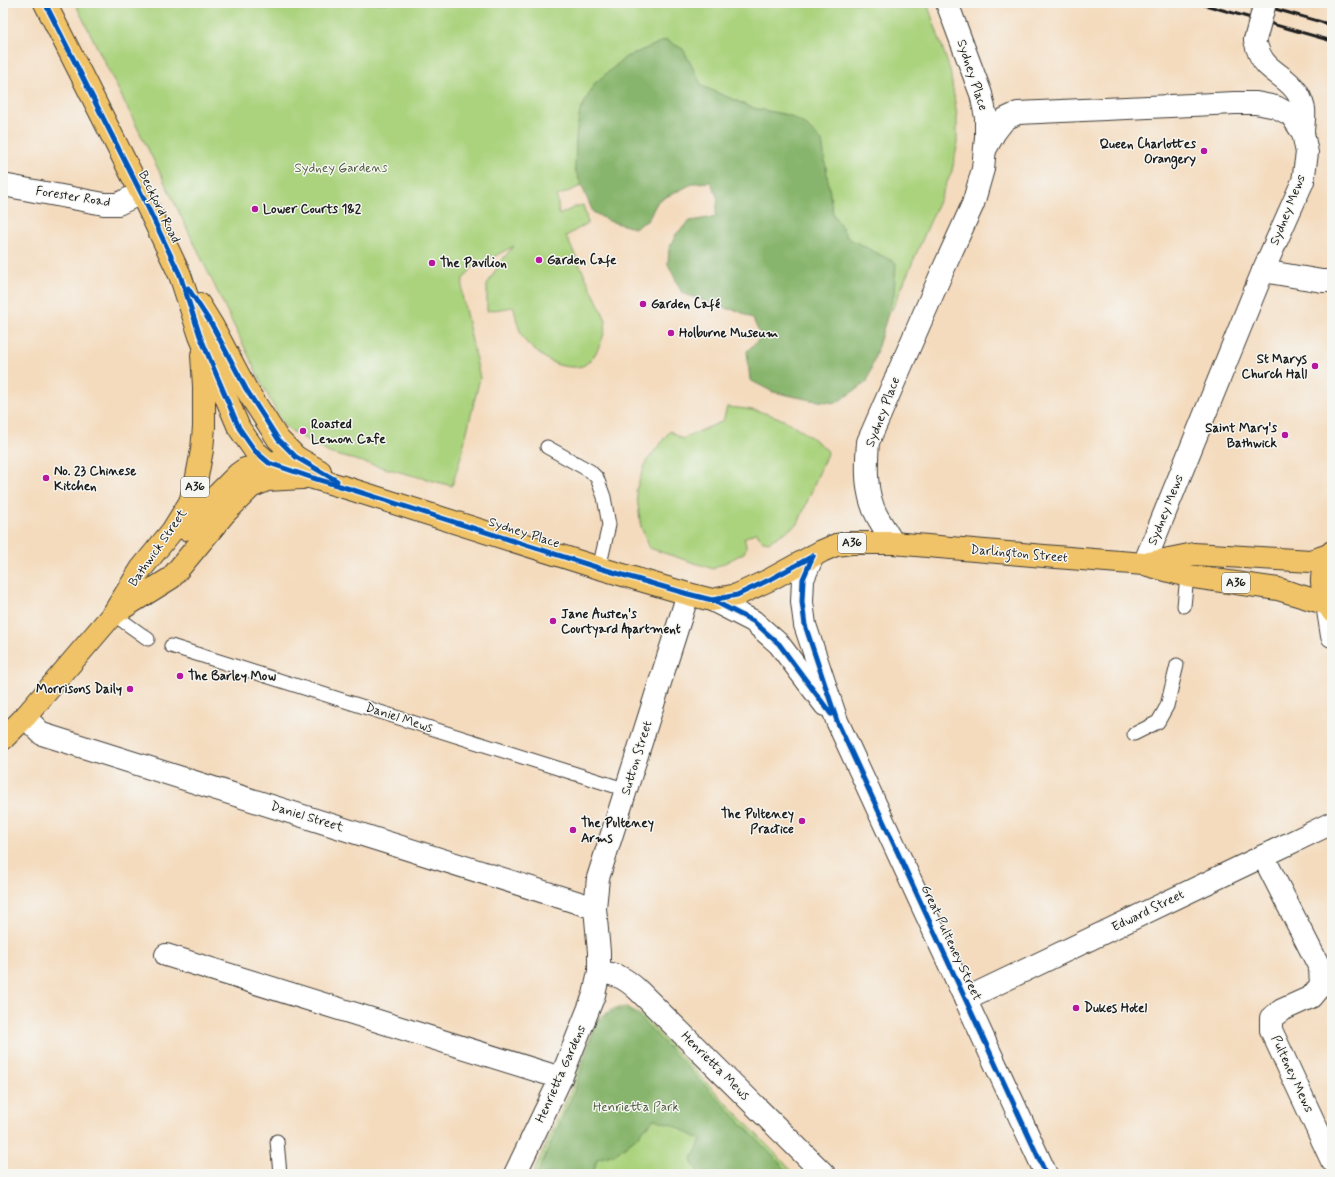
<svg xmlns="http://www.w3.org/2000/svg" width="1335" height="1177" font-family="Mynerve,sans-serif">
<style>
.green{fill:#abd37e;stroke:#64784d}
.forest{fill:#88b56d;stroke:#526844}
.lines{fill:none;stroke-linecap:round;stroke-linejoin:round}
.lane-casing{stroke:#3c3934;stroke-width:15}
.street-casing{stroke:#3c3934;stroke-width:24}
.highway-casing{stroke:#3c3934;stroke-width:24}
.lane{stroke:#fff;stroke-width:13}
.street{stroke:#fff;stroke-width:22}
.highway{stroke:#f0c369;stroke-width:22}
.rail{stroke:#1c1c1c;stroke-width:3}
.street-bridge-casing{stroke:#3c3934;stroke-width:24;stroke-linecap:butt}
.street-bridge{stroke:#fff;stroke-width:22}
.cycleway-casing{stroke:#f6f6f2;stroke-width:8}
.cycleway{stroke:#0057b8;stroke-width:5}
.poi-dot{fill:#b5179e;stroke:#f6f6f2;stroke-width:1.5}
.labels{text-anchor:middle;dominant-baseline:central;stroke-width:3;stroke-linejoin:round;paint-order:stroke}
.shield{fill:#f6f6f2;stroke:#5d5d5c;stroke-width:1}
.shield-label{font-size:12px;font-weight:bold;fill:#1c1c1c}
.street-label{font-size:13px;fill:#1c1c1c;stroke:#f6f6f2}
.poi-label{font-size:13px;font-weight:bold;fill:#1c1c1c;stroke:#f6f6f2;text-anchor:start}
.park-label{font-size:13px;fill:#4e5c3e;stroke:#f6f6f2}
</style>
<rect width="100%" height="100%" fill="#f6f6f2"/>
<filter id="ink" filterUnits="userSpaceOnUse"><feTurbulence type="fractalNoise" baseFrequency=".025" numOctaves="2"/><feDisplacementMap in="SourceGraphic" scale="8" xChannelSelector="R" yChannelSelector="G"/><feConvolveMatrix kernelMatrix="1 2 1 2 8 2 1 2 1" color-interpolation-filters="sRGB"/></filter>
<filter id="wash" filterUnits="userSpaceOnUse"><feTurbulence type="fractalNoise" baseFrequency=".012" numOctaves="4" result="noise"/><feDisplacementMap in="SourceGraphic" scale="16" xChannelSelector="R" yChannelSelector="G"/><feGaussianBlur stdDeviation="0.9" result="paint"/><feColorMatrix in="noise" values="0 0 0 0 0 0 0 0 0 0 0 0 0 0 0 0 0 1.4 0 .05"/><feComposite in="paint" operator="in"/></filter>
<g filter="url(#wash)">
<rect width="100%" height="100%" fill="#f4dbbe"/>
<g class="green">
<path d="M75,3H927L950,70L957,116V147L952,171L892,310L837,273L762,150L591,182L557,196L559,215L575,207L583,205L588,223L566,236L606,320C605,335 599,354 586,364C580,369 564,367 556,364C548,361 532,349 526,342C519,332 516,320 514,307L487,311V285L501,261L514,246L472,268L463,279L462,295L480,378L460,460L452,486L329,453L285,427L271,402L161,175Z"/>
<path d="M727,407C738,408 750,409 761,412C787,418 808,434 828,451L798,524L769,542L763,541L760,538L757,532L744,538C746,544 747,547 744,553L713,569L649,548L647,541L641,527L636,490L646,462L670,431L682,439L723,421Z"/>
<polygon points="627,1007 642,1016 795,1174 533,1174 571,1090 594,1025 602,1016 615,1008"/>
</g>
<g class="forest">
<polygon points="666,40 683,49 702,86 753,108 788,115 806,125 822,141 833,214 848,238 896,263 894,294 867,382 836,403 811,400 773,392 750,380 747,351 761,337 753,319 739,311 724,308 682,293 668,264 669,249 676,234 690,221 715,217 718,199 711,182 694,183 658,201 647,221 634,228 609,221 593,212 575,170 576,137 580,111 595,83 626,57"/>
<polygon points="616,1010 627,1010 639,1017 790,1174 699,1174 691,1161 701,1140 673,1125 654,1119 638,1136 616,1154 597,1159 593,1174 537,1174 574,1092 596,1025 605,1016"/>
</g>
</g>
<g filter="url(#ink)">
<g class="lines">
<g class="lane-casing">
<g id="lane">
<polyline points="547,447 590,471 597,478 604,497 609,525 599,568"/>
<polyline points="1184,606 1187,576"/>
<polyline points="113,614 148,639"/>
<polyline points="171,646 627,790"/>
<polyline points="1134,734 1158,722 1167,706 1177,665"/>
<polyline points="277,1141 280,1174"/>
</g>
</g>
<g class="street-casing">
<g id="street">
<path d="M1255,40C1257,49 1260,58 1267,65C1283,80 1298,84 1304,109C1305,116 1303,126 1303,133"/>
<polyline points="985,150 995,132 1005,119 1018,113 1235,103 1256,103 1276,107 1291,115 1303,133 1307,153 1303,181 1263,271 1144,564"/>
<polyline points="3,185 104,204 118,204 141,193"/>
<polyline points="1263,271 1322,281 1332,281"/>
<path d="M893,543C888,534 882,525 877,516C865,494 866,467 868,442L943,270L973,204L983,169L986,137V117L981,94L947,3"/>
<polyline points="813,556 803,579 802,602 805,625 837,721 1046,1174"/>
<polyline points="712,600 753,621 779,644 825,705"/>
<polyline points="1327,604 1332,636"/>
<polyline points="25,717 42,734 595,908"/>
<polyline points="1263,856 1320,968 1321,985 1311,997 1282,1010 1271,1018 1271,1030 1332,1161"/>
<polyline points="166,955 561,1078"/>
<path d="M599,972C617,974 625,978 638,990L824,1174"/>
<polyline points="965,999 1332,823"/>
<polyline points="515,1174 561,1078 594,995 599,972 599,952 595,908 598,878 688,594"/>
</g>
</g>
<g class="highway-casing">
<g id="highway">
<polyline points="45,3 141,193 180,275 200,336 239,428 255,451 269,463 313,478 350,489 599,568 688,594 712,600 737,595 771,579 822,551 836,545 851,543 893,543 1044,556 1144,564 1187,576 1278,589 1327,604"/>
<polyline points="199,304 212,325 246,389 278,439 296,457 320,471"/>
<polyline points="185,529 208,504 238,474 245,469 280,461"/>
<path d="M1332,552C1318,569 1319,593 1332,611"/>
<polyline points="1149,563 1194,554 1311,561 1329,555"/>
<polyline points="118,611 171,578 225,513 251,487 267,480 302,478"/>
<polyline points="3,739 25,717 113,614 141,569 172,531 190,502 196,482 202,450 204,427 204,386 202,355"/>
</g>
</g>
<use href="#lane" class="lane"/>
<use href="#street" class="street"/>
<use href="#highway" class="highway"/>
<g class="rail">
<polyline points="1198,3 1332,41"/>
<polyline points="1254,3 1332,25"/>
</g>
<g class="street-bridge-casing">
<polyline id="street-bridge" points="1255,40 1265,3"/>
</g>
<use href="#street-bridge" class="street-bridge"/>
<g class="cycleway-casing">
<g id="cycleway">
<polyline points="45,3 141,193 180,275 200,336 239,428 255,451 269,463 313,478 350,489 599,568 688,594 712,600 737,595 771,579 813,556"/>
<polyline points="188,288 212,325 246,389 278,439 296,457 337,481"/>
<polyline points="813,556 803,579 802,602 805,625 837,721 1046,1174"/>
<polyline points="712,600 753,621 779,644 831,714"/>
</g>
</g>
<use href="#cycleway" class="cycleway"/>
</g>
</g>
<g class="poi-dot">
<circle cx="1204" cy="151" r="4"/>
<circle cx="255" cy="209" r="4"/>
<circle cx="539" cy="260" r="4"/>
<circle cx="432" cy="263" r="4"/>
<circle cx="643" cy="304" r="4"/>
<circle cx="671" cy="333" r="4"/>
<circle cx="1315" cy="366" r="4"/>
<circle cx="303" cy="431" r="4"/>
<circle cx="1285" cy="435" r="4"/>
<circle cx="46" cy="478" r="4"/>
<circle cx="553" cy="621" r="4"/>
<circle cx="180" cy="676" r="4"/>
<circle cx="130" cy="689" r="4"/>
<circle cx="802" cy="821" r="4"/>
<circle cx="573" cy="830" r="4"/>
<circle cx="1076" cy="1008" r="4"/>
</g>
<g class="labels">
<g class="shield">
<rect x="181" y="477" width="28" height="20" rx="3"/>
<rect x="838" y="533" width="28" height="20" rx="3"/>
<rect x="1222" y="573" width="28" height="20" rx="3"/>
</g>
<g class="shield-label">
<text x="195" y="487">A36</text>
<text x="852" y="543">A36</text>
<text x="1236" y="583">A36</text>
</g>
<g class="street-label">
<text transform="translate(972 75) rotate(72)">Sydney Place</text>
<text transform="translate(73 197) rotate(9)">Forester Road</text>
<text transform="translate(159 207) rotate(64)">Beckford Road</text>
<text transform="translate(1288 210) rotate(-68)">Sydney Mews</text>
<text transform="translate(883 412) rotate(-69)">Sydney Place</text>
<text transform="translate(1166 510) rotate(-68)">Sydney Mews</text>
<text transform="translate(524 533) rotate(18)">Sydney Place</text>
<text transform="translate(158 548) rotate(-55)">Bathwick Street</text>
<text transform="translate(1019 554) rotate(5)">Darlington Street</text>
<text transform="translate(399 718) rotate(18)">Daniel Mews</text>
<text transform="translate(637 758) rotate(-73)">Sutton Street</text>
<text transform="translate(307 817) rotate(17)">Daniel Street</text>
<text transform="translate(1148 911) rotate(-26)">Edward Street</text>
<text transform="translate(951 943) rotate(65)">Great Pulteney Street</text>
<text transform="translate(715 1066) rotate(45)">Henrietta Mews</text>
<text transform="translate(561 1074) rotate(-66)">Henrietta Gardens</text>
<text transform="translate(1292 1074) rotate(65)">Pulteney Mews</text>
</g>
<g class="poi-label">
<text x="1196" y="144" text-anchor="end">Queen Charlottes<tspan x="1196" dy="15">Orangery</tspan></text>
<text x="263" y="209">Lower Courts 1&amp;2</text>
<text x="547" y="260">Garden Cafe</text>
<text x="440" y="263">The Pavilion</text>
<text x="651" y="304">Garden Café</text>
<text x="679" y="333">Holburne Museum</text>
<text x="1307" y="359" text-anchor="end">St Marys<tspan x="1307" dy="15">Church Hall</tspan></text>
<text x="311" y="424">Roasted<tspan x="311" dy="15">Lemon Cafe</tspan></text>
<text x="1277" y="428" text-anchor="end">Saint Mary's<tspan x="1277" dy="15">Bathwick</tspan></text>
<text x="54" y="471">No. 23 Chinese<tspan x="54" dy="15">Kitchen</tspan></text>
<text x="561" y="614">Jane Austen's<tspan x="561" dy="15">Courtyard Apartment</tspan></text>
<text x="188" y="676">The Barley Mow</text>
<text x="122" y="689" text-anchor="end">Morrisons Daily</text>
<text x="794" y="814" text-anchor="end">The Pulteney<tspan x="794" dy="15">Practice</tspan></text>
<text x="581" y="823">The Pulteney<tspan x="581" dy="15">Arms</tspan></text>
<text x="1084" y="1008">Dukes Hotel</text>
</g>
<g class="park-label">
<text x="341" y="168">Sydney Gardens</text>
<text x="636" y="1107">Henrietta Park</text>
</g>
</g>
<rect width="1335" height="1177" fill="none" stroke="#f6f6f2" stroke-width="16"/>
</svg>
